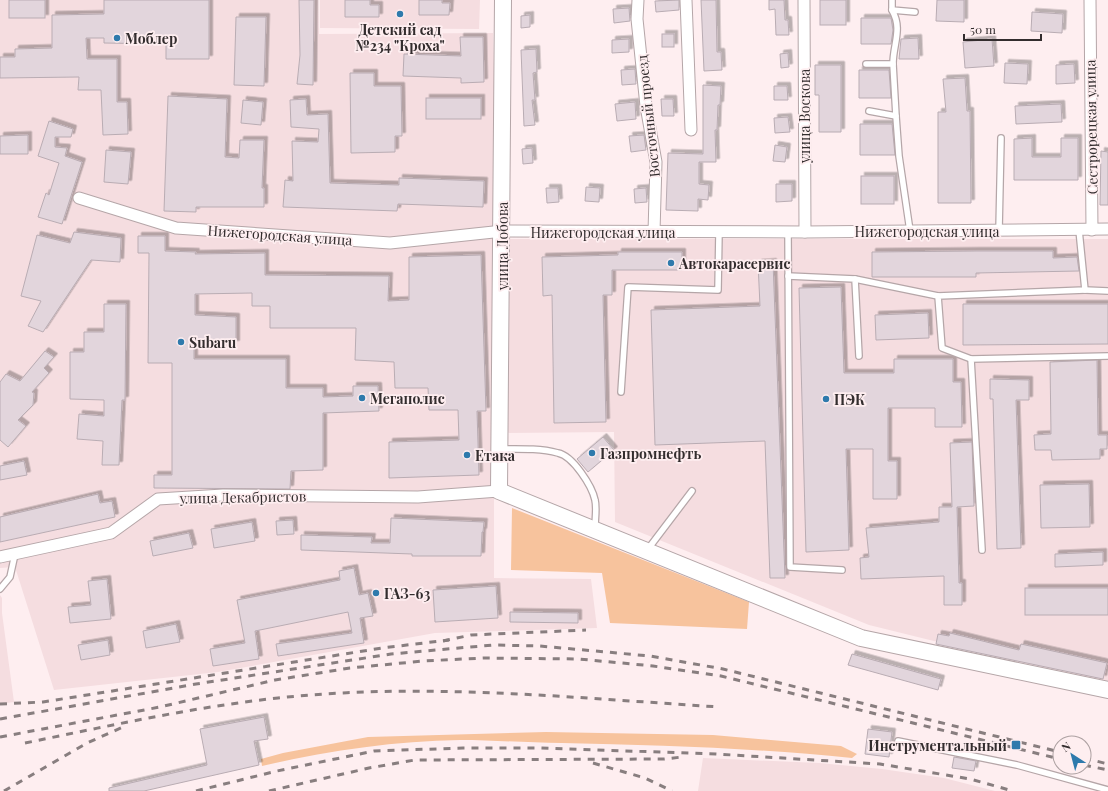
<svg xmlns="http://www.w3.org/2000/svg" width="1108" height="791" font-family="'Playfair Display',serif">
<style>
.built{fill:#f5dde0}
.green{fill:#f7c39d}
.building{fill:#e2d5dc;stroke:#b9acb3;filter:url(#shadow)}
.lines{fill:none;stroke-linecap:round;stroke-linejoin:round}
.lane-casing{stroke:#b5a6a8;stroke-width:8}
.street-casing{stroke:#b5a6a8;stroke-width:13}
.secondary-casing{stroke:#b5a6a8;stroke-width:18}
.lane{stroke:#fff;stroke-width:5.5}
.street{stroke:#fff;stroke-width:11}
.secondary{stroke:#fff;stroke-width:16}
.rail{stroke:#887e7f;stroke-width:3;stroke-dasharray:7 7;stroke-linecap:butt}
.poi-dot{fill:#2e7aac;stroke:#feeef0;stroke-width:1.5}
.labels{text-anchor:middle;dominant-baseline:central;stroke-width:3.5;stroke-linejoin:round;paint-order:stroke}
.poi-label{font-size:14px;font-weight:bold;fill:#332d2e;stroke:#feeef0;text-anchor:start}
.street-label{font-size:14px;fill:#332d2e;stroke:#feeef0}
</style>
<defs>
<filter id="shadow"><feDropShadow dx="3.5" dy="-3.5" stdDeviation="0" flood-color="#0004"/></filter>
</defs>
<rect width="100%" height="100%" fill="#feeef0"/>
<g class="built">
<polygon points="0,0 318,0 319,34 493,33 498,239 1108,239 1108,684 869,625 615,522 614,432 494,433 494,578 591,579 597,628 435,633 218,672 54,690 15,567 0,568"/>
<polygon points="320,0 480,0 479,29 320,28"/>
<polygon points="0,595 2,598 2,613 14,702 0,704"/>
<polygon points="703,758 819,763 882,769 944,778 995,791 698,791"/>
</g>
<g class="green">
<polygon points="512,508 749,602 747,629 610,623 602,573 511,570"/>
<path d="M546,732L713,735L841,746L857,754L852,758C756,748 659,745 562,743C528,743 494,740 460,740C394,741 326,751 262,766L261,759L283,753L368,737Z"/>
</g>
<g class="building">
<rect x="9" y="0" width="36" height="18"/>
<polygon points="104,0 209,0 209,59 166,59 166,44 104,43 104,38 86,38 87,59 117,59 117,102 127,102 128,134 103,135 101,90 78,90 79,77 0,78 0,57 15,57 15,49 52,48 52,15 104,14"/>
<polygon points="299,0 314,0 313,85 297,84 300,55"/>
<polygon points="345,0 370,0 370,5 379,5 379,17 345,17"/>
<polygon points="419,0 442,0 442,3 450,3 449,15 419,15"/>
<polygon points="679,0 679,10 656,12 655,1"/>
<polygon points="701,0 716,0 717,52 721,52 722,70 704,71"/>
<polygon points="769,0 784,0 785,20 788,20 789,35 776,35 775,9 769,10"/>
<rect x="820" y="0" width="26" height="25"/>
<polygon points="937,0 964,0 964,22 936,21"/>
<polygon points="629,8 630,21 614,23 613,9"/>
<polygon points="1032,12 1063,14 1062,33 1031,31"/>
<polygon points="530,15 530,27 521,28 521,16"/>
<polygon points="236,17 266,17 264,86 234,85"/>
<polygon points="861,18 891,18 893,30 891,44 861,44"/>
<rect x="662" y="34" width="12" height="13"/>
<polygon points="460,37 483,37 484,82 461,83 461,78 403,76 404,54 461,56"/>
<polygon points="918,38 919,59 899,59 901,39"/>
<polygon points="629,39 629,52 612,53 612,40"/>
<polygon points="992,39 994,66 965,68 963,42"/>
<polygon points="536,49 537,72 533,73 535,100 532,100 535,125 524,126 521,50"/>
<polygon points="788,53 789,67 781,68 780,54"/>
<polygon points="1005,63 1028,64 1027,84 1004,83"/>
<polygon points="1074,64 1075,83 1056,84 1056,65"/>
<polygon points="815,65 841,65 841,132 819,132 819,95 815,95"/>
<polygon points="635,69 636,84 622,85 621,70"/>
<polygon points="859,70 889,70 891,98 859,98"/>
<polygon points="350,73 374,73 374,86 401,86 402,136 395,136 395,152 351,153"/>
<polygon points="965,78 967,111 970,111 971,203 938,203 938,112 946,112 943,79"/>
<polygon points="703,85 721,86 720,105 718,105 717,130 715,130 716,162 699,162 699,184 709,185 708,200 698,199 698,211 666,210 668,153 703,154"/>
<polygon points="774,86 787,86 788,100 774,100"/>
<polygon points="168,96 227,99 225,157 239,158 240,140 264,140 262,188 264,188 264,207 196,207 196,212 164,211"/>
<rect x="426" y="98" width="55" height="21"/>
<polygon points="306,99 307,115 328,114 330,183 399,185 399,178 484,181 483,207 398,204 397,211 283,207 285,180 293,181 292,141 318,142 319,129 291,127 290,100"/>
<polygon points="661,99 673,99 674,116 662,116"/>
<polygon points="243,100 263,102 261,125 241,123"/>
<polygon points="635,102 636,119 617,121 615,104"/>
<polygon points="1061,104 1062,122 1016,124 1015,106"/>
<polygon points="788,117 790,132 775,133 774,118"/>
<polygon points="49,121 73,129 71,137 55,137 55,147 67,148 65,156 82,162 62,224 38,217 46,193 49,195 59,163 38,156"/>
<polygon points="860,124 892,124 895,155 860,155"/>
<polygon points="28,135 28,154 0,154 0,136"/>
<polygon points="644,135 646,150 631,152 629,136"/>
<polygon points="1032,138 1032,157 1061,157 1061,138 1078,138 1078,180 1014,180 1014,139"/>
<polygon points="775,145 787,147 785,162 773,161"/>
<polygon points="532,148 533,163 523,164 522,149"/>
<polygon points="106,150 131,152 128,184 104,182"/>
<polygon points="1101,151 1108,152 1108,205 1100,205"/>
<rect x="861" y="176" width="33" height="28"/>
<polygon points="776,184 792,184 792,201 776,202"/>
<polygon points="586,187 600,188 599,202 585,201"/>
<polygon points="546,188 558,188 559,202 547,203"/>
<polygon points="646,188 647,202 635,203 634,189"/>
<polygon points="74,232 121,238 120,262 91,260 43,332 28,326 41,301 21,296 37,235 70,243"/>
<polygon points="138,236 165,236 165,251 196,252 195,254 265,253 265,275 389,276 388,301 409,300 409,257 481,255 486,411 477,411 479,475 389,478 389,442 459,440 458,410 429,410 428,388 395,388 394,362 355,360 356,328 270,328 270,306 252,306 252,293 195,294 195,315 236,317 236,344 194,343 194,359 286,359 286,388 323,388 323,397 353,396 353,386 378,386 379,411 323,413 323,470 291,471 290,489 154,488 154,475 172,475 172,363 148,363 149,253 138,253"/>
<polygon points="976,251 1053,251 1053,258 1077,257 1079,271 976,273 976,277 872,277 872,252"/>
<polygon points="618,252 682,252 682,270 612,270 612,295 603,295 606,422 554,423 552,295 543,296 542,257 618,255"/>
<polygon points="773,262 785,578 770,578 765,441 655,445 651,310 760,306 758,263"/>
<polygon points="841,287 844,373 894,373 894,359 953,359 953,382 961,382 962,427 935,427 935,408 888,408 888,461 897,461 897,499 873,499 873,449 846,449 849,550 806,552 799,288"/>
<polygon points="104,304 126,304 125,400 122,400 119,465 102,465 103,441 77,439 79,414 104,416 104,400 70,399 70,352 84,352 84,332 104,332"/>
<polygon points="963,304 1108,304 1108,344 963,345"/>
<polygon points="928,313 929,338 876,340 875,315"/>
<polygon points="45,351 54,357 44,368 49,373 32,392 34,393 33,405 18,420 26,426 8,447 0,440 0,382 6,374 20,381"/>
<polygon points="1097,360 1098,435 1107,435 1107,449 1100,449 1100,459 1052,460 1051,450 1035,450 1034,435 1051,434 1050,362"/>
<polygon points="990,379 1029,380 1029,400 1016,400 1021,548 997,549 993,399 990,399"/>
<polygon points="603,437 614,450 588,472 577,459"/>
<polygon points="972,442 974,506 957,507 959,583 962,583 962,605 944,605 944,576 861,579 860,558 869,557 866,528 939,522 939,507 952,507 950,443"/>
<polygon points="24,461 27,475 0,480 0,466"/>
<polygon points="1089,484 1090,527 1041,528 1040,485"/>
<polygon points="98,494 100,503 112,501 115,517 0,542 0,517"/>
<polygon points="391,518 484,522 483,532 482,532 481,556 412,556 412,554 301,550 301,535 372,537 371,543 390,543"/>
<polygon points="293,520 294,534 277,535 276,521"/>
<polygon points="252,522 255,541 214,548 211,529"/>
<polygon points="189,533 193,548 153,556 150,541"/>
<polygon points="1103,552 1103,565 1055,567 1055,554"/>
<polygon points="354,568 359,595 368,593 373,616 360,618 364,643 278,656 276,644 352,633 348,612 255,631 259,659 213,666 210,649 245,643 237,600 340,580 339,571"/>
<polygon points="107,579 111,619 70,623 68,607 91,605 88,581"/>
<polygon points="496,586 498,618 435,622 433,590"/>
<rect x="1025" y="588" width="83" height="27"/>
<polygon points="510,612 578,613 578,623 510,622"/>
<polygon points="176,624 180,642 146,648 143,631"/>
<polygon points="950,633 1019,650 1021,644 1107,663 1103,679 936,644 938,634 949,636"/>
<polygon points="108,640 110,655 81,660 78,645"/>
<polygon points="852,654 941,679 938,690 848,665"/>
<polygon points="264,717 268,739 254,741 259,765 144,791 109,791 109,788 207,765 200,729"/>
<polygon points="868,729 892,732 889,757 865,754"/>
<polygon points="954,757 976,761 974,771 952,768"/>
</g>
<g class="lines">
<g class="lane-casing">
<g id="lane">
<polyline points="892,0 892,10 915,12"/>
<path d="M866,64H893C893,44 903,29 892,10"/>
<polyline points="869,111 896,116 893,64"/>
<polyline points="896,116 899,156 910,231"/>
<polyline points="999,230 1001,138"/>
<polyline points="788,232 790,567 842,570"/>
<polyline points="788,276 855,279 859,356"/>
<polyline points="855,279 938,296"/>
<polyline points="1085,290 1108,291"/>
<polyline points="971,359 942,348 938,296 1085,290 1079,230"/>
<polyline points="621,392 628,287 718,290 719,232"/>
<path d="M500,449C519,449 539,448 558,453C573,456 592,486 595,500C597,508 595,519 595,527"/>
<polyline points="648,549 692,491"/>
<polyline points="982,550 971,359 1108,356"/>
<polyline points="0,589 10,577 15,554"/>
<polyline points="898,741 1017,765 1108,790"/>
</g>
</g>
<g class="street-casing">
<g id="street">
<polyline points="638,0 637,19 646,106 656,162 654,232"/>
<polyline points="686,0 691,130"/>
<polyline points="804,0 805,232"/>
<polyline points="1090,0 1092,230"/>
<polyline points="79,198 176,228 390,243 503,231 805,232 1108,229"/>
<polyline points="0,557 111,533 158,499 223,495 418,497 499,491"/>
</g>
</g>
<g class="secondary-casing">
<polyline id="secondary" points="503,0 499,491 861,638 1108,690"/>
</g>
<use href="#lane" class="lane"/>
<use href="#street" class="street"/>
<use href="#secondary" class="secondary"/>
<g class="rail">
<polyline points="443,641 471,635 586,630"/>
<polyline points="0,704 43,702 382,648 449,640"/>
<polyline points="0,719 196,684 391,654 493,645 540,646 650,656 723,669 1060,752"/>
<polyline points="0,737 160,707 275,680 350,668 423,661 484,658 579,659 653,666 721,676 1060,759"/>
<path d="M25,743C109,726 193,707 278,698C425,682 574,698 720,707"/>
<polyline points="1084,758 1108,764"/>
<polyline points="593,763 645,778 672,791"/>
<polyline points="1084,765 1108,770"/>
<polyline points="4,791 87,743 123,727"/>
<polyline points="196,791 277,771 374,751 463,748 541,748 716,754 880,764 970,779 1013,791"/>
<polyline points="269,791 369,768 415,760 664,759 682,757"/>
</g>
</g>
<g class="poi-dot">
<circle cx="400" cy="14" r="4"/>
<circle cx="117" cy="38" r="4"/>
<circle cx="671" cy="263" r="4"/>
<circle cx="181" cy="342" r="4"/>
<circle cx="362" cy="398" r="4"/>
<circle cx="826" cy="399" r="4"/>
<circle cx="592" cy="453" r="4"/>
<circle cx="467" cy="455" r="4"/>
<circle cx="376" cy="593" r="4"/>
<rect x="1011" y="740" width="10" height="10" rx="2"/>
</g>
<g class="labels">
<g class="poi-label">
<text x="400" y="29" text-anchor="middle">Детский сад<tspan x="400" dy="16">№234 "Кроха"</tspan></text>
<text x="125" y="38">Моблер</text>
<text x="679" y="263">Автокарасервис</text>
<text x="189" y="342">Subaru</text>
<text x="370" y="398">Мегаполис</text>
<text x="834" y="399">ПЭК</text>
<text x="600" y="453">Газпромнефть</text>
<text x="475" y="455">Етака</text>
<text x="384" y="593">ГАЗ-63</text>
<text x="1007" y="745" text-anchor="end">Инструментальный</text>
</g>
<g class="street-label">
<text transform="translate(648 116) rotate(-96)">Восточный проезд</text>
<text transform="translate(804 116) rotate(-90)">улица Воскова</text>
<text transform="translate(1091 127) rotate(-91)">Сестрорецкая улица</text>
<text x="927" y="231">Нижегородская улица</text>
<text x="603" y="232">Нижегородская улица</text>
<text transform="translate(280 235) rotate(4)">Нижегородская улица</text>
<text transform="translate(502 246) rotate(-90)">улица Лобова</text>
<text transform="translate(243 497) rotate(-1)">улица Декабристов</text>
</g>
</g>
<g transform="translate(1072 755) rotate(324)"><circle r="19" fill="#feeef0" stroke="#ada1a2"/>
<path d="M0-3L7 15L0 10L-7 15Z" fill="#2e7aac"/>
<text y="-6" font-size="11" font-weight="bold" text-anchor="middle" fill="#332d2e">N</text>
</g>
<path d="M964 34v6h77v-6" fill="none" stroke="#332d2e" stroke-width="2"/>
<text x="970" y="34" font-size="12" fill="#332d2e" stroke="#feeef0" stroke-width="3" paint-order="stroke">50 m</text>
</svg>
